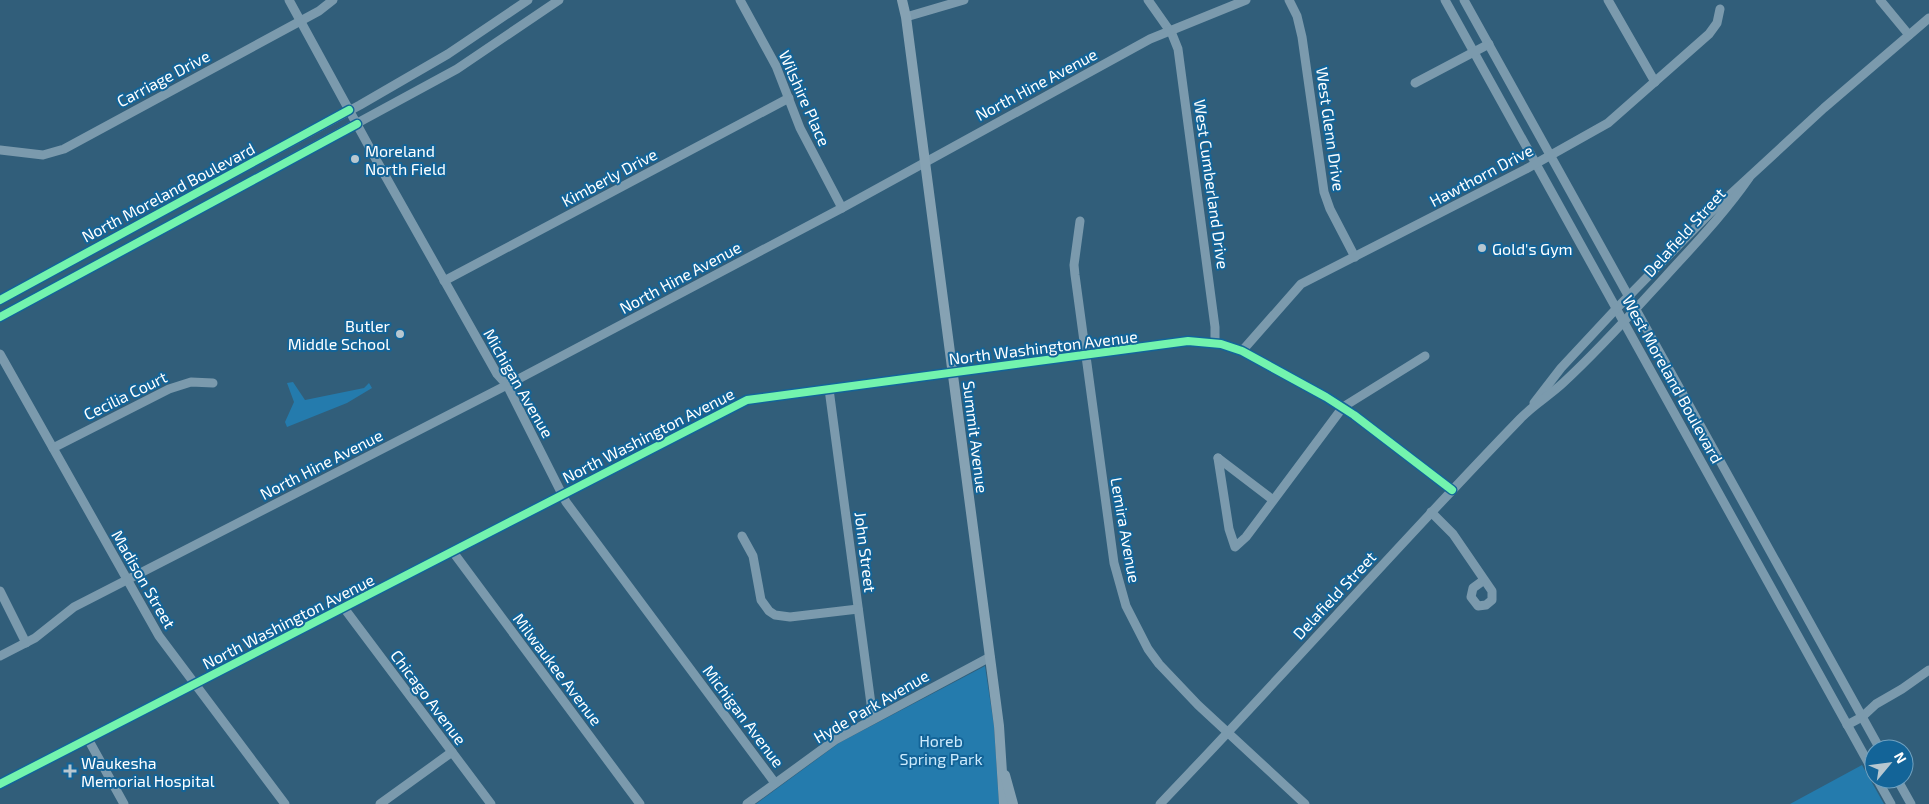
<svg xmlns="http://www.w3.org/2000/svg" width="1929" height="804" font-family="'Exo 2',sans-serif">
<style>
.green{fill:#247bad}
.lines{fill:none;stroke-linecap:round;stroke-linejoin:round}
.minor{stroke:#7b9aad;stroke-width:9}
.major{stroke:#86a2b3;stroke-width:10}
.cycleway-casing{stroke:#136498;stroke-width:11}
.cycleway{stroke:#73f3ae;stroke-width:8}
.poi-dot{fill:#b7c7d0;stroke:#136498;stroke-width:2}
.labels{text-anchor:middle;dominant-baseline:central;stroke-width:4;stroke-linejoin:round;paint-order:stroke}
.street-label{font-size:16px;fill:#fff;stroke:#136498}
.poi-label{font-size:16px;fill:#fff;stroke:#136498;text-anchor:start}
.park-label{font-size:16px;fill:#cdebfd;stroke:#136498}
</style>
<rect width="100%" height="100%" fill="#315e7a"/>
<g class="green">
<polygon points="293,382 305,400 364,388 369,383 372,388 347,403 287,427 285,422 294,402 287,383"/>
<polygon points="985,666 994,726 999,804 756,804 839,743"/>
<polygon points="1862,765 1884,804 1790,804"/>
</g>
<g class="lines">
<g class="minor">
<polyline points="289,0 378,163 497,374 507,385 566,502 775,783"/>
<polyline points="740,0 776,66 800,128 842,208"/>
<polyline points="1148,0 1172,34 1178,49 1215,327 1215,343"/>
<polyline points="1289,0 1297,16 1302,37 1324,192 1330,209 1355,257"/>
<polyline points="1445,0 1874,773"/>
<polyline points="1464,0 1880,749"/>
<polyline points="1608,0 1655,82"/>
<polyline points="1880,0 1909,35"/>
<polyline points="906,17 964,0"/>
<polyline points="1415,83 1489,44"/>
<polyline points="0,150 43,155 64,149 319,11 333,0"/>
<polyline points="1080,221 1074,265 1075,275 1114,563 1126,606 1148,649 1159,664 1198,705 1305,804"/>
<polyline points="444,281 789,98"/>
<polyline points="0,300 360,105 448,54 528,0"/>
<polyline points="0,317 457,69 559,0"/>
<polyline points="1242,351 1301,284 1526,169 1608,123 1709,34 1717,23 1720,9"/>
<polyline points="0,354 159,636 285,804"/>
<polyline points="829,389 873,719"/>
<polyline points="1534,403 1561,368 1616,309 1709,214 1824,108 1929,18"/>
<polyline points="53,448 169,389 191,382 213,383"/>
<polyline points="1218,458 1229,529 1235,547 1246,537 1343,407 1425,356"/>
<polyline points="1218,458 1273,500"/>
<polyline points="1431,512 1453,534 1492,591 1492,600 1486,605 1478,606 1471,597 1473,588 1484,580"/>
<polyline points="742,536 753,556 761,600 769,611 775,615 790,617 858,609"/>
<polyline points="453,552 640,804"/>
<polyline points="0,591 26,643"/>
<polyline points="344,608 491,804"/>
<polyline points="0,656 35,638 74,607 507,385 842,208 1150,39 1246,0"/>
<polyline points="1847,725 1862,717 1876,704 1902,689 1929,670"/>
<polyline points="88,739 124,804"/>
<polyline points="1877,779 1891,804"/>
<polyline points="1897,779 1911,804"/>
<polyline points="0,784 747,400 1188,341 1221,344 1242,351 1326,397 1354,415 1452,490"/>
<polyline points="380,804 452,752"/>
<polyline points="747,804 835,740 990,657"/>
<path d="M1160,804C1282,677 1398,545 1520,419C1533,405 1549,396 1563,383C1599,350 1632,313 1665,277C1694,245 1724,214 1749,178"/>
</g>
<g class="major">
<polyline points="902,0 906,17 999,726 1004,804"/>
<polyline points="1005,775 1013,804"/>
</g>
<g class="cycleway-casing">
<g id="cycleway">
<polyline points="0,300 349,110"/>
<polyline points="0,317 357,124"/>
<polyline points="0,784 747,400 1188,341 1221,344 1242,351 1326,397 1354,415 1452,490"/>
</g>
</g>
<use href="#cycleway" class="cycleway"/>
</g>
<g class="poi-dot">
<circle cx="355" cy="159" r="5"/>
<circle cx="1482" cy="248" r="5"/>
<circle cx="400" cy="334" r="5"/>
<path d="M67.5 763.5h5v5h5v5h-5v5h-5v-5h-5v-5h5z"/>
</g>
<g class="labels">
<g class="street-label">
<text transform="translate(163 78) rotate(-28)">Carriage Drive</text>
<text transform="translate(1036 84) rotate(-28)">North Hine Avenue</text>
<text transform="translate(805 98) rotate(66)">Wilshire Place</text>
<text transform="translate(1331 129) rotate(82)">West Glenn Drive</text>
<text transform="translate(1481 175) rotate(-28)">Hawthorn Drive</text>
<text transform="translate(609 177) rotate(-28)">Kimberly Drive</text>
<text transform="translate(1212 184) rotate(82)">West Cumberland Drive</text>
<text transform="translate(168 192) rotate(-28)">North Moreland Boulevard</text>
<text transform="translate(1684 232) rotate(-48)">Delafield Street</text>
<text transform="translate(680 277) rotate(-28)">North Hine Avenue</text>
<text transform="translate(1043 347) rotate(-7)">North Washington Avenue</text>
<text transform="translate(1673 379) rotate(61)">West Moreland Boulevard</text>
<text transform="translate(519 383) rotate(60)">Michigan Avenue</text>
<text transform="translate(125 395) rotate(-26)">Cecilia Court</text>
<text transform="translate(648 435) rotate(-27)">North Washington Avenue</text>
<text transform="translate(976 437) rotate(83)">Summit Avenue</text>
<text transform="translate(321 464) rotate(-27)">North Hine Avenue</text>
<text transform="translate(1126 530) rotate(80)">Lemira Avenue</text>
<text transform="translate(866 552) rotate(83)">John Street</text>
<text transform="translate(144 579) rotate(60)">Madison Street</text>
<text transform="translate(1334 595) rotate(-47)">Delafield Street</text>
<text transform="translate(288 621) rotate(-27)">North Washington Avenue</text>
<text transform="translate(558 669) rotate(53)">Milwaukee Avenue</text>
<text transform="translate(429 697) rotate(53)">Chicago Avenue</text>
<text transform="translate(871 706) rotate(-30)">Hyde Park Avenue</text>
<text transform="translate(744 716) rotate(53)">Michigan Avenue</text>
</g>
<g class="poi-label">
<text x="365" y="150">Moreland<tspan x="365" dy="18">North Field</tspan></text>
<text x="1492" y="248">Gold's Gym</text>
<text x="390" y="325" text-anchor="end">Butler<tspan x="390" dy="18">Middle School</tspan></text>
<text x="81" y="762">Waukesha<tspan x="81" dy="18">Memorial Hospital</tspan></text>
</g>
<g class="park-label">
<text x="941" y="740">Horeb<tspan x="941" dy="18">Spring Park</tspan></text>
</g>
</g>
<g transform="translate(1889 764) rotate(61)"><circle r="24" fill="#136498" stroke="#71a2c1"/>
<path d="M0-4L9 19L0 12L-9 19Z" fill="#b7c7d0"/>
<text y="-8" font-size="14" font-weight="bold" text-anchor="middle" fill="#ffffff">N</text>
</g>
</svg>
